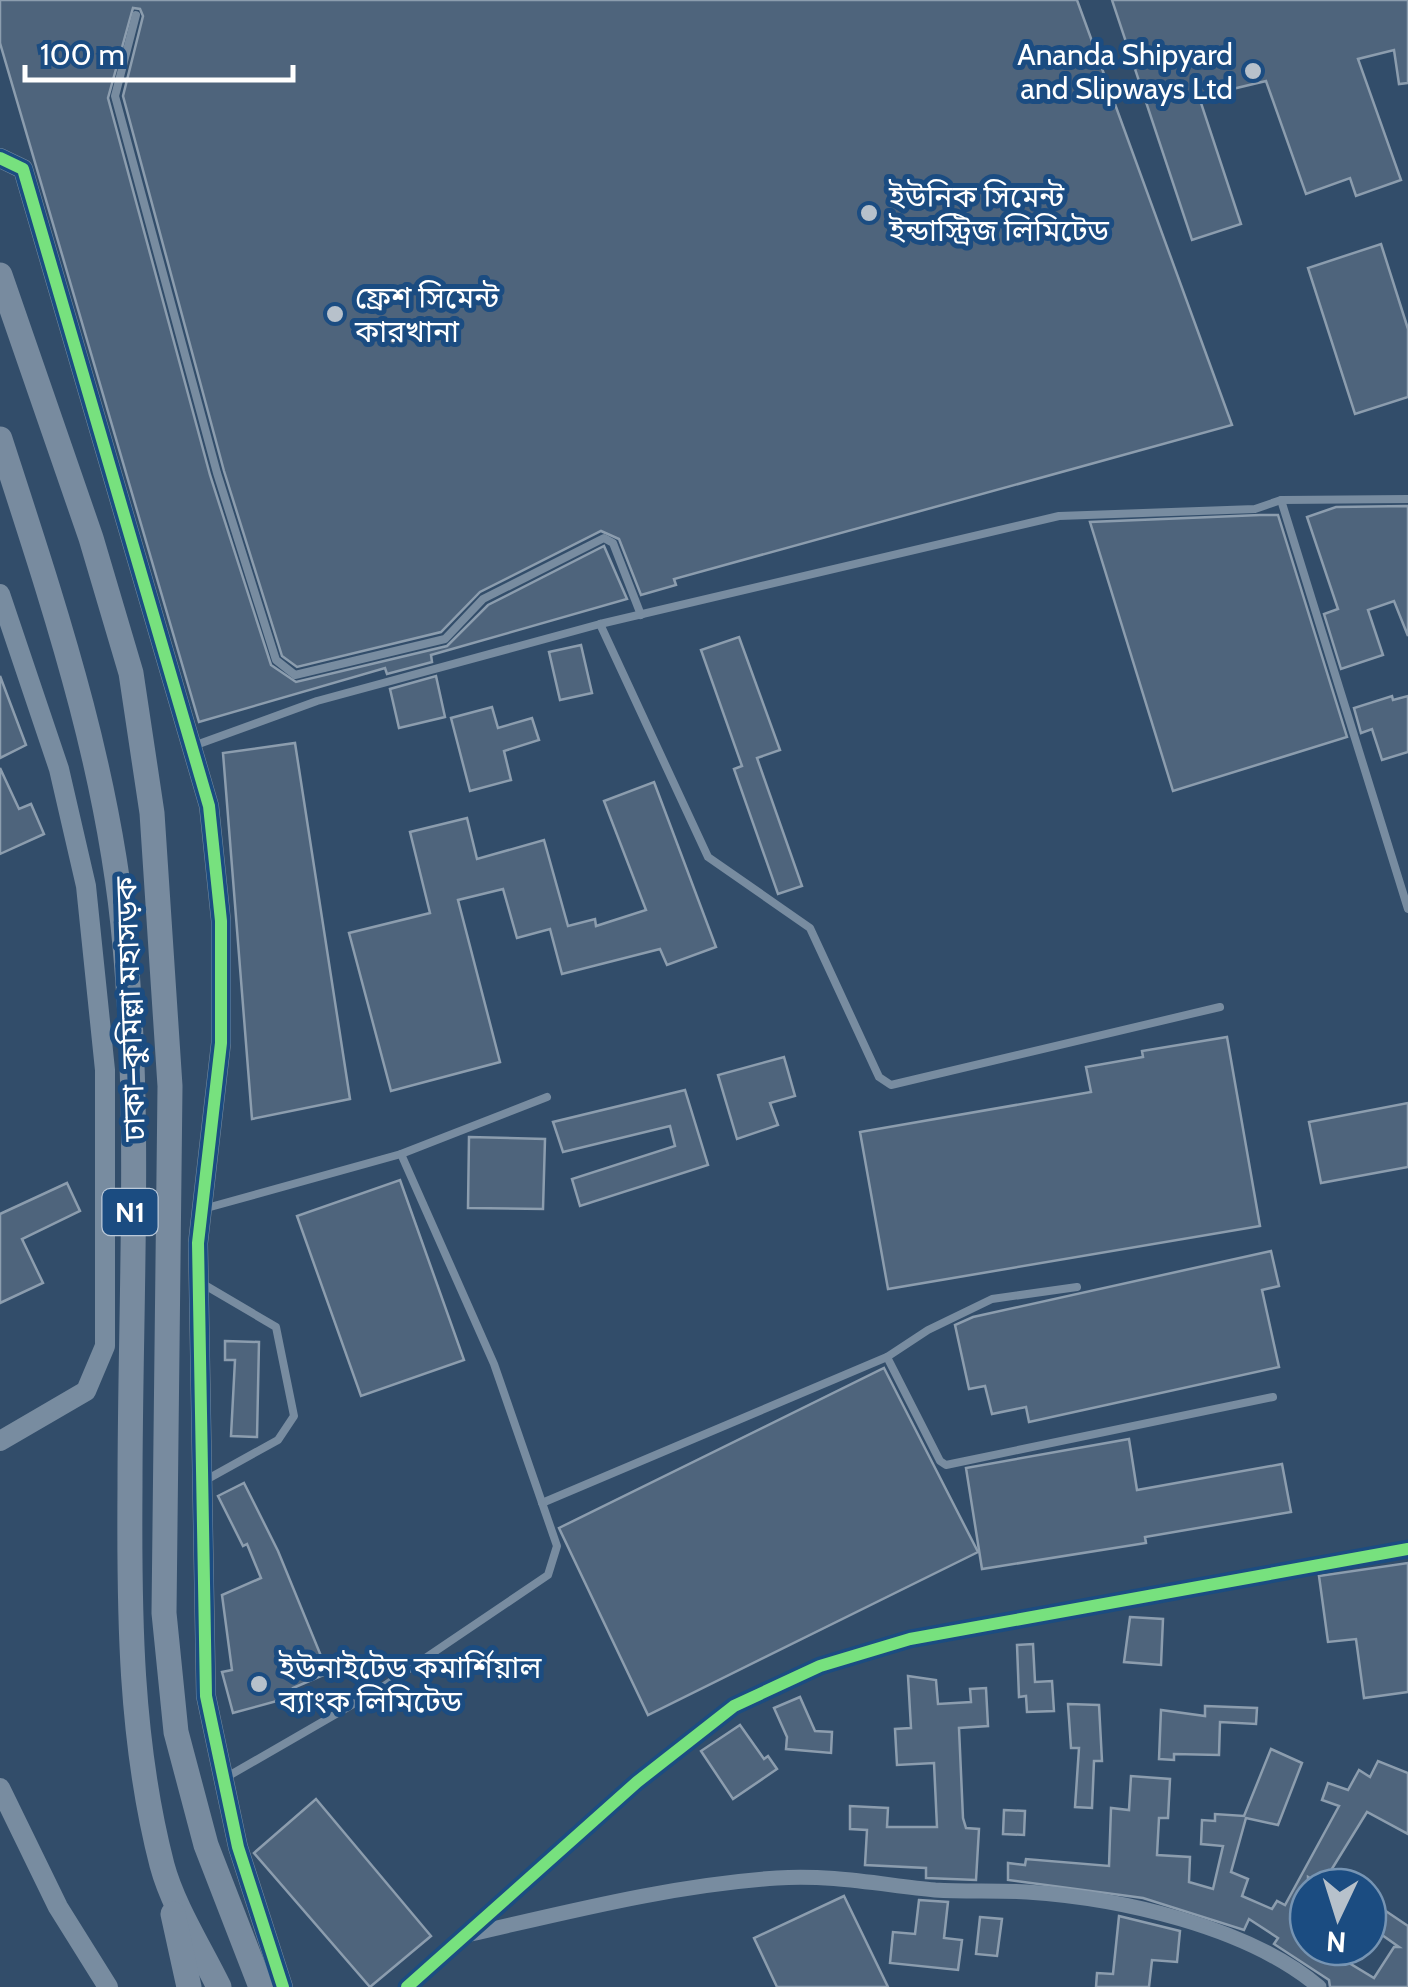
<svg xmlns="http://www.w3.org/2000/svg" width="1408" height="1987" font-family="Cabin,'Noto Sans Bengali',sans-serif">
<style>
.building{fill:#4e647c;stroke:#8c9dae;stroke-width:2.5}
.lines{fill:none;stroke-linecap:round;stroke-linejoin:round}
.service{stroke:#788ca0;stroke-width:8}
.minor{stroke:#788ca0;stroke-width:15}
.tertiary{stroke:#788ca0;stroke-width:20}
.trunk{stroke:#788b9f;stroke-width:25}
.cycleway-casing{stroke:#1b4c81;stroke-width:19}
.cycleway{stroke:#77e17e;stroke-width:12}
.poi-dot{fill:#b7c1cb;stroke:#1b4c81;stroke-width:4}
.labels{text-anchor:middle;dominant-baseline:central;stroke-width:10;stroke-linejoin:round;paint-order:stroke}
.shield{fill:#1b4c81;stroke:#bbc9d9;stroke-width:2.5}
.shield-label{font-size:28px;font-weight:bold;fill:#fff}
.poi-label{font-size:30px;fill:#fff;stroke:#1b4c81;text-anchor:start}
.street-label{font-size:30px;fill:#fff;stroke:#1b4c81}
</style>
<rect width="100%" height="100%" fill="#324d6a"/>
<g class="building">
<polygon points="0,0 1077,0 1232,425 674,579 676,585 641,595 619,539 601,531 480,592 441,632 297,667 282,656 224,471 123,96 143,16 140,9 133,8 108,98 210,475 271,665 296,682 447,646 488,605 604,546 627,599 431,655 432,662 387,674 385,668 199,722 0,43"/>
<polygon points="1112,0 1408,0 1408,83 1399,84 1394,50 1358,59 1401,180 1356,196 1350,178 1306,194 1266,81 1199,97 1241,224 1192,240"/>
<polygon points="1381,244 1408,329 1408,397 1355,414 1308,268"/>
<polygon points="1408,506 1408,636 1394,601 1368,610 1383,655 1341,669 1324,614 1338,609 1307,517 1336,507"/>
<polygon points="1260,515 1278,515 1347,737 1173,791 1090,522"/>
<polygon points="739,637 780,750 757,758 802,886 778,894 734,769 742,766 701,650"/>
<polygon points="581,645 592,693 560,700 549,652"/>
<polygon points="0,676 26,745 0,758"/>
<polygon points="436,676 445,717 399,728 390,689"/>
<polygon points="1392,696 1393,700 1408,696 1408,752 1382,760 1372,729 1361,733 1354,708"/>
<polygon points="492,707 498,728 532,718 539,740 504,751 511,780 470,791 451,718"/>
<polygon points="295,743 350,1099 252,1119 223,753"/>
<polygon points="0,768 19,809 31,804 44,834 0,854"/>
<polygon points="654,782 716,947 667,965 660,949 562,974 550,929 517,938 503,889 458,900 500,1062 391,1091 349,933 430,913 410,832 467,818 477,859 544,840 568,926 595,919 596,926 646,910 604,801"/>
<polygon points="1227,1037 1260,1226 888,1289 860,1132 1091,1092 1086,1067 1143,1057 1142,1051"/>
<polygon points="784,1057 795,1096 770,1103 778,1125 737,1139 718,1075"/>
<polygon points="685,1090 708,1165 580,1206 572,1179 675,1146 670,1126 563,1152 553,1122"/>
<polygon points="1408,1103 1408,1167 1321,1183 1309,1122"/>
<polygon points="469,1137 545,1139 543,1209 468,1208"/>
<polygon points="400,1180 464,1360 361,1396 297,1216"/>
<polygon points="67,1183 80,1211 22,1239 43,1283 0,1303 0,1214"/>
<polygon points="1271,1251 1279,1286 1262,1290 1279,1367 1029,1422 1026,1407 992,1414 985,1386 969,1389 955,1325 973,1317"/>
<polygon points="225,1341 259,1342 257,1437 231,1436 235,1360 225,1360"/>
<polygon points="884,1368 978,1552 648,1715 559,1528"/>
<polygon points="1129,1439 1137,1490 1282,1464 1291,1512 1145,1537 1146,1543 982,1569 966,1468"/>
<polygon points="244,1483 278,1551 328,1673 293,1688 295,1696 233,1713 222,1672 232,1670 222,1595 261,1578 247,1544 243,1546 218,1496"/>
<polygon points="1408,1563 1408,1692 1364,1698 1356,1639 1328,1642 1319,1576"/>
<polygon points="1130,1617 1163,1619 1161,1665 1124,1662"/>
<polygon points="1033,1644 1035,1682 1052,1681 1054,1711 1027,1712 1026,1696 1019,1697 1017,1645"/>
<polygon points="908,1676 936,1680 938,1704 971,1702 970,1689 986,1688 988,1726 959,1728 963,1818 966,1828 979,1829 976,1880 926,1878 926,1868 865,1865 867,1830 850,1829 850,1806 888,1808 887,1827 937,1827 934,1763 897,1765 895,1729 911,1728"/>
<polygon points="800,1697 815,1731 832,1732 831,1753 786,1749 787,1737 774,1708"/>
<polygon points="1068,1704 1099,1705 1102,1761 1094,1761 1092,1808 1075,1807 1079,1748 1071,1748"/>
<polygon points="1205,1706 1257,1708 1256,1724 1220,1722 1219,1755 1174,1754 1174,1760 1159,1759 1161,1710 1205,1716"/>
<polygon points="740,1725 764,1759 768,1756 777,1769 733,1799 701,1751"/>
<polygon points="1271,1749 1302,1763 1278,1825 1246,1818 1231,1872 1248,1879 1242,1896 1272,1909 1277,1901 1285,1905 1339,1806 1322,1800 1328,1783 1348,1790 1359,1770 1370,1777 1378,1761 1408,1773 1408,1834 1367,1812 1322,1885 1308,1877 1308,1947 1341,1947 1336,1955 1374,1978 1394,1947 1399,1947 1368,1925 1368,1899 1408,1926 1408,1987 1330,1987 1329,1980 1274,1944 1278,1938 1249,1919 1244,1930 1143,1898 1008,1880 1008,1863 1025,1865 1026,1859 1109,1866 1111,1808 1129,1810 1131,1776 1170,1779 1168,1818 1159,1818 1157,1855 1190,1857 1189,1882 1213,1889 1223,1846 1201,1844 1202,1820 1215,1821 1215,1814 1244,1816"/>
<polygon points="316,1799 431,1936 370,1987 254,1853"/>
<polygon points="1004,1810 1025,1811 1024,1835 1003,1834"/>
<polygon points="844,1896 888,1987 777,1987 754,1938"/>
<polygon points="919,1900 948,1902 944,1938 962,1940 958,1970 890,1963 893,1932 915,1934"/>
<polygon points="1119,1916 1180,1931 1177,1962 1152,1960 1149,1987 1096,1987 1097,1973 1113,1974"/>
<polygon points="980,1917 1002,1919 997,1956 976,1954"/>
</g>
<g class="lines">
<g class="service">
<polyline points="136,15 115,96 217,473 276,660 295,675 445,639 483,599 604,538 613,543 641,615"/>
<polyline points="1281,500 1408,909"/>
<polyline points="600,624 708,857 810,928 879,1077 891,1085 1220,1007"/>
<polyline points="196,745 317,701 600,624 1059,516 1255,509 1281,500 1408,499"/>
<polyline points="203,1209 401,1154"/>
<polyline points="203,1284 276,1327 294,1416 278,1440 204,1481"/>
<polyline points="887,1357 940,1461 946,1465 1273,1397"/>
<polyline points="542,1503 887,1357 928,1330 992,1299 1077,1287"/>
<polyline points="225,1778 381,1688 548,1575 557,1546 494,1364 401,1154 547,1097"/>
</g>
<g class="minor">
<path d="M471,1934C572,1911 673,1885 777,1878C830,1874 883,1885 935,1890C966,1892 996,1890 1027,1892C1119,1898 1247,1926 1319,1987"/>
<polyline points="407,1987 637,1782 734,1706 820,1666 910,1639 1408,1549"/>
</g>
<g class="tertiary">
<polyline points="0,158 23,169 209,806 221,921 221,1043 198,1243 206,1696 238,1847 283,1987"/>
<polyline points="0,594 59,769 86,886 105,1070 105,1346 86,1391 0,1441"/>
<polyline points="0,1788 58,1907 108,1987"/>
</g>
<g class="trunk">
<polyline points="0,275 91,538 131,673 152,813 170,1086 164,1613 176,1732 206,1845 261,1987"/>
<path d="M0,439C54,606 110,770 125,946C141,1125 130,1307 130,1486C129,1613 130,1741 162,1865C173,1906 200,1948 219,1987"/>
<polyline points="173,1914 189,1987"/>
</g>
<g class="cycleway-casing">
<g id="cycleway">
<polyline points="0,158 23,169 209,806 221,921 221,1043 198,1243 206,1696 238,1847 283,1987"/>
<polyline points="407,1987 637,1782 734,1706 820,1666 910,1639 1408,1549"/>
</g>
</g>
<use href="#cycleway" class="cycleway"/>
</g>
<g class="poi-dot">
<circle cx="1253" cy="71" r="10"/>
<circle cx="869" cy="213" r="10"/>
<circle cx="335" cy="314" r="10"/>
<circle cx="259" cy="1684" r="10"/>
</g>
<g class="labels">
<rect class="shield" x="102.5" y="1189" width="55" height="46" rx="8"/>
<g class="shield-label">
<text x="130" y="1212">N1</text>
</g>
<g class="poi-label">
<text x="1233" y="54" text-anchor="end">Ananda Shipyard<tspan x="1233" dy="34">and Slipways Ltd</tspan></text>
<text x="889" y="196">ইউনিক সিমেন্ট<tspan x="889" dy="34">ইন্ডাস্ট্রিজ লিমিটেড</tspan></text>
<text x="355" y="297">ফ্রেশ সিমেন্ট<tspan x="355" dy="34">কারখানা</tspan></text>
<text x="279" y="1667">ইউনাইটেড কমার্শিয়াল<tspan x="279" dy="34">ব্যাংক লিমিটেড</tspan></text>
</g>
<g class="street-label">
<text transform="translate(130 1009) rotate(-92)">ঢাকা–কুমিল্লা মহাসড়ক</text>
</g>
</g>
<g transform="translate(1338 1917) rotate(184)"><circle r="48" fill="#1b4c81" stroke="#7694b3" stroke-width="2.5"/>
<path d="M0-8L18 38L0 25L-18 38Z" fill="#b7c1cb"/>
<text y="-15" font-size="28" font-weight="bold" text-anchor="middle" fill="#ffffff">N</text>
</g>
<path d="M25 65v15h268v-15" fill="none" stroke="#ffffff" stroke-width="5"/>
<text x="40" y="65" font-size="30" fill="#ffffff" stroke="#1b4c81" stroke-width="8" paint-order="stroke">100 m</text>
</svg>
